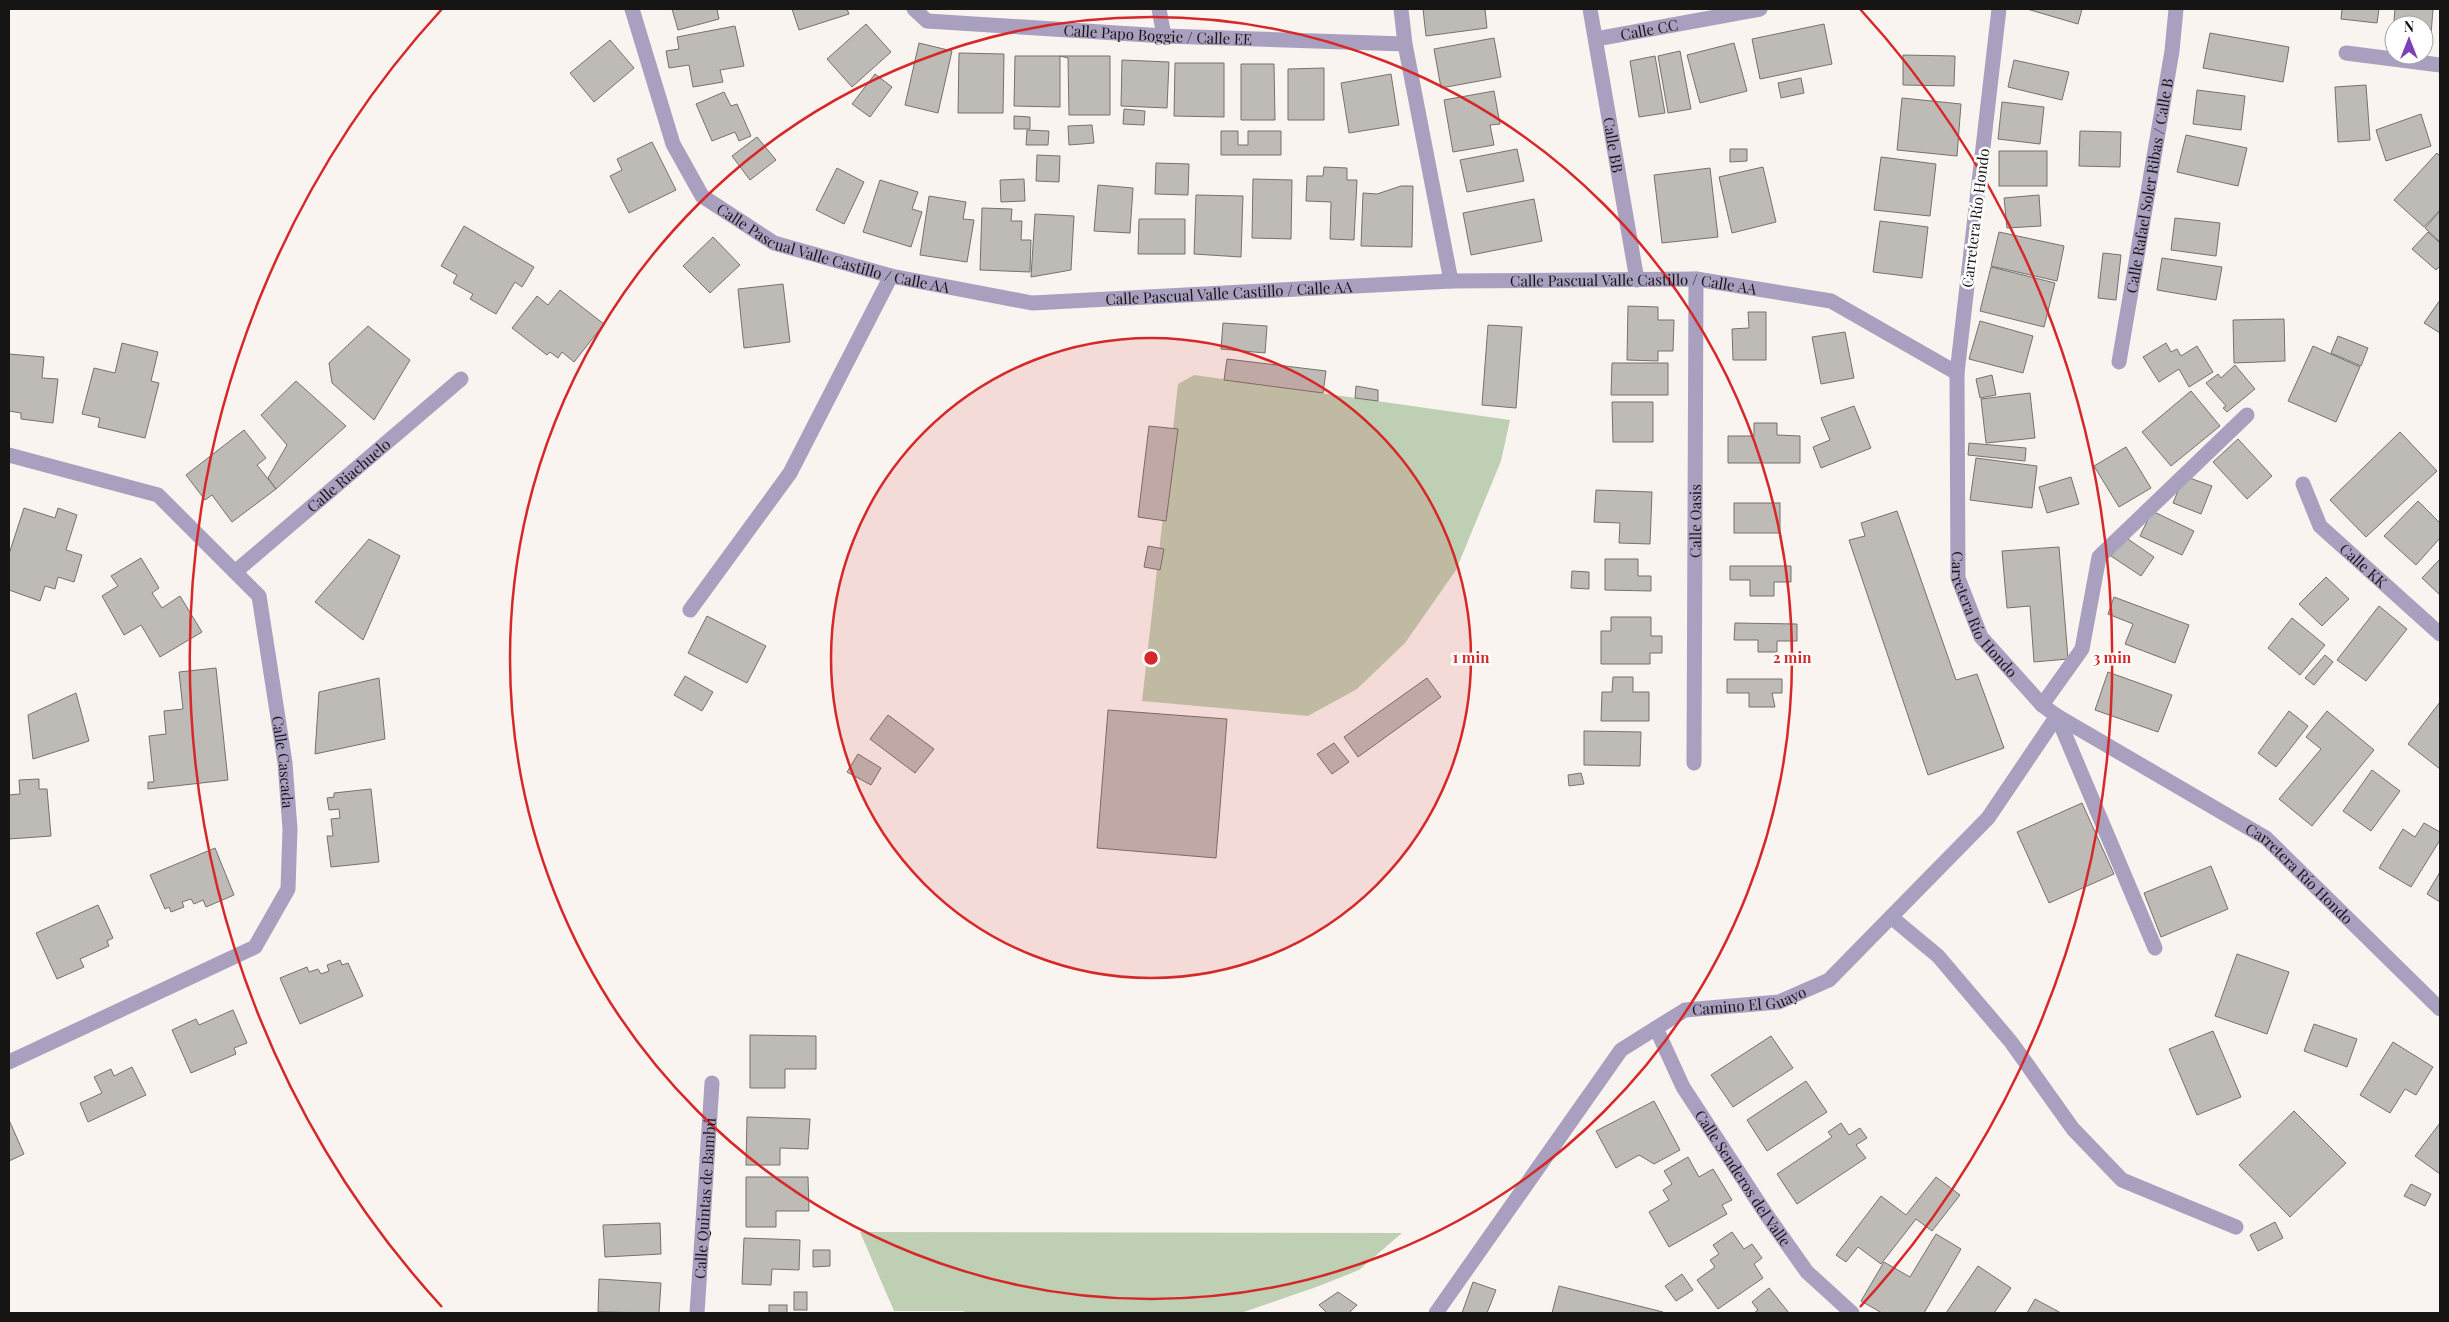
<svg xmlns="http://www.w3.org/2000/svg" width="2449" height="1322" font-family="'Playfair Display',serif">
<style>
.green{fill:#becfb4}
.building{fill:#bebab5;stroke:#75716c}
.lines{fill:none;stroke-linecap:round;stroke-linejoin:round}
.minor{stroke:#a99fbf;stroke-width:15}
.ring{fill:none;stroke:#d62828;stroke-width:2.5}
.labels{text-anchor:middle;dominant-baseline:central;stroke-width:5;stroke-linejoin:round;paint-order:stroke}
.street-label{font-size:15px;fill:#171514;stroke:#fff}
.centre{fill:#d62828;stroke:#fff;stroke-width:2.5}
.ring-label{font-size:15px;text-anchor:middle;font-weight:bold;fill:#d62828;stroke:#fff;stroke-width:5;stroke-linejoin:round;paint-order:stroke}
</style>
<rect width="100%" height="100%" fill="#f9f4ef"/>
<g class="green">
<polygon points="1194,375 1510,420 1501,461 1456,570 1405,643 1357,689 1308,716 1142,701 1178,384"/>
<polygon points="860,1232 1402,1233 1359,1270 1319,1286 1241,1313 967,1313 963,1311 894,1311"/>
</g>
<g class="building">
<polygon points="672,9 717,9 719,19 678,30"/>
<polygon points="792,9 847,9 849,14 799,30"/>
<polygon points="1423,9 1485,9 1487,28 1426,36"/>
<polygon points="2027,9 2082,9 2078,24"/>
<polygon points="2342,9 2379,9 2377,23 2341,19"/>
<polygon points="2395,9 2433,9 2431,35 2424,34 2424,25 2394,25 2393,32"/>
<polygon points="866,24 891,52 852,87 827,59"/>
<polygon points="1824,24 1832,64 1760,79 1752,39"/>
<polygon points="735,26 744,66 720,70 723,82 693,87 689,65 669,68 666,51 679,49 677,37"/>
<polygon points="2210,33 2289,47 2283,82 2203,68"/>
<polygon points="1494,38 1501,77 1441,88 1434,49"/>
<polygon points="610,40 634,68 594,102 570,73"/>
<polygon points="919,43 952,51 938,113 905,105"/>
<polygon points="1734,43 1747,91 1700,103 1687,55"/>
<polygon points="1680,51 1691,109 1668,113 1658,56"/>
<polygon points="959,53 1004,54 1003,113 958,113"/>
<polygon points="1903,55 1955,56 1954,86 1903,85"/>
<polygon points="1015,56 1060,56 1060,107 1014,106"/>
<polygon points="1060,56 1110,56 1110,115 1069,115 1068,58"/>
<polygon points="1655,56 1665,113 1639,117 1630,61"/>
<polygon points="1122,60 1169,62 1167,108 1121,106"/>
<polygon points="2014,60 2069,72 2062,100 2008,87"/>
<polygon points="1175,63 1224,63 1224,117 1174,116"/>
<polygon points="1241,64 1274,64 1275,120 1241,120"/>
<polygon points="1324,68 1324,120 1288,120 1288,69"/>
<polygon points="875,74 892,87 870,117 852,104"/>
<polygon points="1391,74 1399,125 1349,133 1341,83"/>
<polygon points="1801,78 1804,93 1781,98 1778,83"/>
<polygon points="2366,85 2370,140 2338,142 2335,87"/>
<polygon points="2197,90 2245,96 2241,130 2193,124"/>
<polygon points="1494,91 1500,124 1490,125 1494,145 1453,152 1444,100"/>
<polygon points="724,92 731,106 737,104 751,136 739,141 735,132 712,141 696,104"/>
<polygon points="1902,98 1961,104 1957,156 1897,150"/>
<polygon points="2002,102 2044,107 2040,144 1998,139"/>
<polygon points="1124,109 1145,111 1144,125 1123,124"/>
<polygon points="2421,114 2431,146 2386,161 2376,130"/>
<polygon points="1014,116 1030,117 1030,129 1014,129"/>
<polygon points="1092,125 1094,143 1069,145 1068,126"/>
<polygon points="1027,130 1049,131 1048,145 1026,145"/>
<polygon points="1221,131 1238,131 1238,145 1248,145 1248,131 1281,131 1281,155 1221,155"/>
<polygon points="2080,131 2121,132 2120,167 2079,166"/>
<polygon points="2186,135 2247,148 2238,186 2177,172"/>
<polygon points="757,137 776,160 750,180 732,156"/>
<polygon points="652,142 676,190 629,213 610,176 622,170 617,159"/>
<polygon points="1517,149 1524,181 1467,192 1460,160"/>
<polygon points="1730,149 1747,149 1747,161 1730,162"/>
<rect x="1999" y="151" width="48" height="35"/>
<polygon points="2437,153 2440,156 2440,210 2424,227 2394,200"/>
<polygon points="1037,155 1060,156 1059,182 1036,181"/>
<polygon points="1881,157 1936,164 1930,216 1874,210"/>
<polygon points="1156,163 1189,164 1188,195 1155,194"/>
<polygon points="1324,167 1347,168 1347,180 1357,180 1354,240 1330,239 1331,202 1306,201 1307,176 1323,176"/>
<polygon points="1763,167 1776,222 1732,233 1719,177"/>
<polygon points="837,168 864,182 844,224 816,210"/>
<polygon points="1710,168 1718,237 1662,243 1654,175"/>
<polygon points="1024,179 1025,201 1001,202 1000,180"/>
<polygon points="1253,179 1292,180 1291,239 1252,238"/>
<polygon points="880,180 918,192 912,209 922,212 911,247 863,232"/>
<polygon points="1098,185 1133,188 1130,233 1094,231"/>
<polygon points="1401,186 1413,186 1412,247 1361,246 1363,193 1377,194"/>
<polygon points="1196,195 1243,196 1241,257 1194,254"/>
<polygon points="2039,195 2041,226 2007,228 2004,198"/>
<polygon points="929,196 966,202 963,219 974,220 967,262 920,255"/>
<polygon points="1534,199 1542,241 1471,255 1463,213"/>
<polygon points="982,208 1012,209 1011,221 1022,221 1021,240 1031,240 1030,272 980,270"/>
<polygon points="2440,211 2440,242 2425,228"/>
<polygon points="1035,214 1074,216 1071,270 1031,277"/>
<polygon points="2175,218 2220,223 2216,256 2171,250"/>
<polygon points="1139,219 1185,219 1185,254 1138,254"/>
<polygon points="1880,221 1928,227 1922,278 1873,272"/>
<polygon points="464,226 534,267 522,287 515,282 496,314 470,299 473,294 453,283 457,275 441,266"/>
<polygon points="1999,232 2064,246 2057,281 1991,266"/>
<polygon points="2428,232 2440,243 2440,266 2436,270 2412,249"/>
<polygon points="713,237 740,265 710,293 683,266"/>
<polygon points="2103,253 2121,255 2116,300 2098,298"/>
<polygon points="2162,258 2222,267 2216,300 2157,290"/>
<polygon points="1991,267 2055,283 2044,327 1980,311"/>
<polygon points="783,284 790,342 744,348 738,289"/>
<polygon points="560,290 604,324 574,362 562,352 558,358 550,352 547,355 512,328 537,296 548,305"/>
<polygon points="2440,300 2440,333 2424,323"/>
<polygon points="1628,306 1658,307 1658,320 1674,320 1673,351 1658,351 1658,361 1627,360"/>
<polygon points="1748,312 1766,312 1766,360 1733,360 1732,329 1749,328"/>
<polygon points="2284,319 2285,361 2234,363 2233,320"/>
<polygon points="1980,321 2033,336 2023,373 1969,359"/>
<polygon points="1223,323 1267,326 1265,353 1221,349"/>
<polygon points="1488,325 1522,327 1516,408 1482,405"/>
<polygon points="368,326 410,360 374,420 332,383 329,363"/>
<polygon points="1845,332 1854,378 1821,384 1812,337"/>
<polygon points="2338,336 2368,348 2361,366 2331,353"/>
<polygon points="122,343 158,352 151,381 159,383 145,438 98,427 100,418 82,414 94,368 115,373"/>
<polygon points="2166,343 2171,352 2177,349 2181,356 2197,346 2213,372 2189,387 2179,369 2159,382 2143,357"/>
<polygon points="2313,346 2360,367 2336,422 2288,401"/>
<polygon points="9,354 44,357 42,378 58,379 53,423 21,419 21,413 9,411"/>
<polygon points="1227,359 1326,371 1323,393 1224,380"/>
<polygon points="1612,363 1668,363 1668,395 1611,395"/>
<polygon points="2235,365 2255,389 2227,412 2223,408 2226,406 2206,383 2218,374 2221,378"/>
<polygon points="1992,375 1996,395 1980,398 1976,379"/>
<polygon points="296,381 346,426 276,489 268,478 287,445 261,415"/>
<polygon points="1356,386 1378,390 1378,401 1355,398"/>
<polygon points="2191,391 2220,426 2171,466 2142,432"/>
<polygon points="2030,393 2035,438 1986,443 1981,399"/>
<polygon points="1612,402 1653,402 1653,442 1613,442"/>
<polygon points="1854,406 1871,448 1821,468 1813,447 1830,440 1821,418"/>
<polygon points="1754,423 1777,423 1777,435 1800,436 1800,463 1728,463 1728,436 1754,436"/>
<polygon points="1149,426 1178,429 1166,521 1138,517"/>
<polygon points="244,430 266,458 257,465 276,489 232,522 212,495 205,500 186,475"/>
<polygon points="2400,432 2437,471 2366,537 2330,500"/>
<polygon points="2238,439 2272,476 2247,499 2213,462"/>
<polygon points="1969,443 2026,448 2025,461 1968,455"/>
<polygon points="2126,447 2151,488 2119,507 2094,466"/>
<polygon points="1976,458 2037,466 2032,508 1970,500"/>
<polygon points="2184,476 2212,486 2201,514 2173,503"/>
<polygon points="2071,477 2079,504 2047,513 2039,487"/>
<polygon points="1596,490 1652,492 1650,544 1619,543 1620,523 1594,522"/>
<polygon points="2418,501 2440,523 2440,538 2416,565 2384,536"/>
<rect x="1734" y="503" width="46" height="30"/>
<polygon points="24,508 55,518 58,508 77,515 66,550 82,555 74,582 58,577 55,589 45,586 40,601 9,590 9,554"/>
<polygon points="1897,511 1956,680 1977,674 2004,748 1928,775 1849,540 1865,536 1861,523"/>
<polygon points="2152,511 2194,531 2182,555 2140,536"/>
<polygon points="2125,537 2154,557 2141,576 2111,556"/>
<polygon points="369,539 400,556 363,640 315,602"/>
<polygon points="1148,546 1164,549 1160,570 1144,567"/>
<polygon points="2059,547 2068,659 2034,662 2030,606 2007,608 2002,551"/>
<polygon points="141,558 159,588 152,593 162,608 180,596 202,632 160,657 141,625 124,635 102,596 118,586 111,576"/>
<polygon points="1605,559 1638,559 1638,576 1651,576 1651,591 1605,590"/>
<polygon points="2440,559 2440,595 2422,578"/>
<polygon points="1730,566 1791,566 1791,582 1774,582 1774,596 1750,596 1750,580 1730,580"/>
<polygon points="1572,571 1589,572 1589,589 1571,588"/>
<polygon points="2326,577 2349,599 2322,626 2299,604"/>
<polygon points="2114,597 2189,625 2175,663 2125,644 2133,624 2108,614"/>
<polygon points="2379,606 2407,629 2366,681 2337,660"/>
<polygon points="707,616 766,646 747,683 688,653"/>
<polygon points="1611,617 1651,617 1651,636 1662,636 1662,653 1650,653 1650,664 1601,664 1601,631 1611,631"/>
<polygon points="2292,618 2325,645 2300,675 2268,648"/>
<polygon points="1735,623 1797,624 1797,641 1777,641 1777,652 1758,652 1758,640 1734,640"/>
<polygon points="2325,655 2333,662 2314,685 2305,678"/>
<polygon points="216,668 228,780 148,789 148,782 154,782 149,736 166,734 164,711 183,709 179,672"/>
<polygon points="2108,672 2172,695 2158,732 2095,710"/>
<polygon points="685,676 713,692 702,711 674,695"/>
<polygon points="1613,677 1633,677 1633,692 1649,692 1649,721 1601,721 1602,692 1612,692"/>
<polygon points="379,678 385,739 315,754 319,692"/>
<polygon points="1427,678 1441,697 1358,757 1344,737"/>
<polygon points="1727,679 1782,679 1782,693 1772,693 1775,707 1749,707 1749,693 1727,693"/>
<polygon points="76,693 89,741 33,759 28,715"/>
<polygon points="2440,702 2440,769 2408,744"/>
<polygon points="1108,710 1227,719 1216,858 1097,848"/>
<polygon points="2289,711 2308,726 2276,767 2258,753"/>
<polygon points="2327,711 2374,750 2312,826 2279,799 2321,749 2306,737"/>
<polygon points="888,715 934,749 915,773 870,739"/>
<polygon points="1584,731 1641,732 1640,766 1584,765"/>
<polygon points="1334,743 1349,762 1332,774 1317,754"/>
<polygon points="858,754 881,768 871,785 847,772"/>
<polygon points="2372,770 2400,791 2371,831 2343,811"/>
<polygon points="1581,773 1584,784 1569,786 1568,775"/>
<polygon points="39,779 39,789 47,789 51,836 9,839 9,795 20,794 19,780"/>
<polygon points="371,789 379,862 331,867 327,836 333,836 331,819 340,818 339,809 329,810 327,798 334,797 334,793"/>
<polygon points="2082,803 2114,874 2049,903 2017,832"/>
<polygon points="2424,823 2440,832 2440,840 2411,887 2379,868 2403,829 2415,837"/>
<polygon points="215,848 234,895 206,907 203,900 194,904 191,899 182,902 184,907 171,912 169,907 165,909 150,875"/>
<polygon points="2211,866 2228,909 2161,937 2144,893"/>
<polygon points="2440,872 2440,902 2427,894"/>
<polygon points="98,905 113,938 107,941 109,946 80,959 84,967 57,979 36,933"/>
<polygon points="2237,954 2289,972 2267,1034 2215,1016"/>
<polygon points="340,960 342,965 348,963 363,996 300,1024 280,978 307,967 309,972 318,969 321,974 329,971 327,965"/>
<polygon points="233,1010 247,1043 234,1048 236,1054 191,1073 172,1030 196,1019 199,1025"/>
<polygon points="2314,1024 2357,1039 2347,1067 2304,1051"/>
<polygon points="2213,1031 2241,1097 2197,1115 2169,1049"/>
<polygon points="750,1035 816,1036 816,1069 785,1069 785,1088 750,1088"/>
<polygon points="1771,1036 1793,1068 1733,1107 1711,1075"/>
<polygon points="2393,1042 2433,1067 2416,1095 2405,1089 2390,1113 2360,1095"/>
<polygon points="132,1067 146,1095 88,1122 80,1103 102,1093 94,1077 111,1069 114,1076"/>
<polygon points="1806,1081 1827,1112 1767,1151 1747,1120"/>
<polygon points="1654,1101 1680,1150 1654,1164 1639,1155 1616,1168 1596,1131"/>
<polygon points="2294,1111 2346,1163 2290,1217 2239,1165"/>
<polygon points="747,1117 810,1119 808,1149 780,1148 780,1165 746,1165"/>
<polygon points="9,1120 24,1154 9,1161"/>
<polygon points="1841,1123 1849,1135 1860,1128 1867,1138 1856,1145 1866,1158 1797,1204 1777,1174 1832,1137 1828,1132"/>
<polygon points="2440,1123 2440,1174 2415,1156"/>
<polygon points="1688,1157 1699,1177 1713,1169 1732,1200 1722,1205 1727,1214 1669,1247 1649,1212 1669,1200 1663,1190 1672,1184 1664,1171"/>
<polygon points="746,1177 808,1177 809,1211 776,1211 776,1227 746,1227"/>
<polygon points="1936,1177 1960,1195 1932,1231 1916,1219 1881,1264 1858,1247 1846,1262 1836,1255 1881,1196 1906,1215"/>
<polygon points="2411,1184 2431,1194 2425,1206 2404,1196"/>
<polygon points="2275,1222 2283,1238 2258,1251 2250,1235"/>
<polygon points="660,1223 661,1254 605,1257 603,1225"/>
<polygon points="1732,1232 1744,1249 1752,1244 1762,1258 1754,1264 1763,1278 1718,1309 1697,1280 1715,1267 1710,1260 1719,1254 1713,1245"/>
<polygon points="1936,1234 1961,1249 1924,1313 1882,1313 1861,1301 1884,1262 1910,1277"/>
<polygon points="744,1238 800,1240 799,1270 772,1269 771,1285 742,1284"/>
<polygon points="813,1250 830,1250 830,1266 813,1267"/>
<polygon points="1978,1266 2011,1288 1994,1313 1946,1313"/>
<polygon points="1682,1274 1693,1290 1676,1301 1665,1286"/>
<polygon points="599,1279 661,1283 659,1313 598,1312"/>
<polygon points="1473,1282 1496,1290 1487,1313 1462,1313"/>
<polygon points="1559,1286 1663,1312 1662,1313 1552,1313"/>
<polygon points="1769,1288 1789,1313 1754,1313 1758,1310 1752,1302"/>
<rect x="794" y="1292" width="13" height="18"/>
<polygon points="1338,1292 1357,1305 1349,1313 1327,1313 1319,1305"/>
<polygon points="2035,1299 2061,1313 2027,1313"/>
<rect x="769" y="1305" width="18" height="8"/>
</g>
<g class="lines">
<g class="minor">
<path id="s1" d="M632,9L673,144L702,196L774,243L891,276L1032,303L1451,281L1696,279L1831,301L1957,373"/>
<path id="s2" d="M914,9L927,21L1164,36L1405,44"/>
<polyline points="1159,9 1164,36"/>
<polyline points="1401,9 1405,44 1451,281"/>
<path id="s3" d="M1590,9L1637,280"/>
<path id="s4" d="M1999,9L1957,373L1958,578L1981,637L2042,705L2057,716L2266,838L2440,1009"/>
<path id="s5" d="M1596,39L1760,9"/>
<polyline points="2346,53 2440,65"/>
<path id="s6" d="M2119,362L2172,51L2176,9"/>
<path id="s7" d="M9,455L158,495L259,596L285,763L290,829L288,889L255,947L9,1062"/>
<path id="s8" d="M2303,484L2320,526L2440,634"/>
<path id="s9" d="M235,572L461,379"/>
<polyline points="690,610 790,473 891,276"/>
<polyline points="2042,705 2082,649 2099,557 2247,415"/>
<polyline points="2057,716 2155,948"/>
<path id="s10" d="M1694,763L1696,279"/>
<polyline points="1891,917 1938,956 2011,1042 2073,1129 2122,1180 2236,1227"/>
<path id="s11" d="M1656,1028L1683,1087L1766,1214L1807,1272L1852,1313"/>
<path id="s12" d="M697,1313L712,1083"/>
<path id="s13" d="M1436,1313L1621,1050L1685,1010L1779,1002L1829,980L1988,818L2057,716"/>
</g>
</g>
<circle cx="1151" cy="658" r="320" fill="#d62828" fill-opacity=".12"/>
<g class="ring">
<circle cx="1151" cy="658" r="320"/>
<circle cx="1151" cy="658" r="641"/>
<path d="M442 1307A961 961 0 0 1 442 9M1860 9A961 961 0 0 1 1860 1307"/>
</g>
<g class="labels">
<g class="street-label">
<text stroke="none"><textPath href="#s5" startOffset="54">Calle CC</textPath></text>
<text stroke="none"><textPath href="#s2" startOffset="249">Calle Papo Boggie / Calle EE</textPath></text>
<text stroke="none"><textPath href="#s3" startOffset="138">Calle BB</textPath></text>
<text stroke="none"><textPath href="#s6" startOffset="179">Calle Rafael Soler Ribas / Calle B</textPath></text>
<text transform="translate(1975 218) rotate(-83)">Carretera Río Hondo</text>
<text stroke="none"><textPath href="#s1" startOffset="344">Calle Pascual Valle Castillo / Calle AA</textPath></text>
<text stroke="none"><textPath href="#s1" startOffset="1154">Calle Pascual Valle Castillo / Calle AA</textPath></text>
<text stroke="none"><textPath href="#s1" startOffset="749">Calle Pascual Valle Castillo / Calle AA</textPath></text>
<text stroke="none"><textPath href="#s9" startOffset="149">Calle Riachuelo</textPath></text>
<text stroke="none"><textPath href="#s10" startOffset="242">Calle Oasis</textPath></text>
<text stroke="none"><textPath href="#s8" startOffset="104">Calle KK</textPath></text>
<text stroke="none"><textPath href="#s4" startOffset="615">Carretera Río Hondo</textPath></text>
<text stroke="none"><textPath href="#s7" startOffset="465">Calle Cascada</textPath></text>
<text stroke="none"><textPath href="#s4" startOffset="1035">Carretera Río Hondo</textPath></text>
<text stroke="none"><textPath href="#s13" startOffset="462">Camino El Guayo</textPath></text>
<text stroke="none"><textPath href="#s11" startOffset="174">Calle Senderos del Valle</textPath></text>
<text stroke="none"><textPath href="#s12" startOffset="115">Calle Quintas de Bambú</textPath></text>
</g>
</g>
<circle cx="1151" cy="658" r="8" class="centre"/>
<g class="ring-label">
<text x="1471" y="663">1 min</text>
<text x="1792" y="663">2 min</text>
<text x="2112" y="663">3 min</text>
</g>
<rect width="2449" height="1322" fill="none" stroke="#171514" stroke-width="20"/>
<g transform="translate(2409 40)"><circle r="24" fill="#ffffff" stroke="#a2a1a1"/>
<path d="M0-4L9 19L0 12L-9 19Z" fill="#7b41b7"/>
<text y="-8" font-size="14" font-weight="bold" text-anchor="middle" fill="#171514">N</text>
</g>
</svg>
